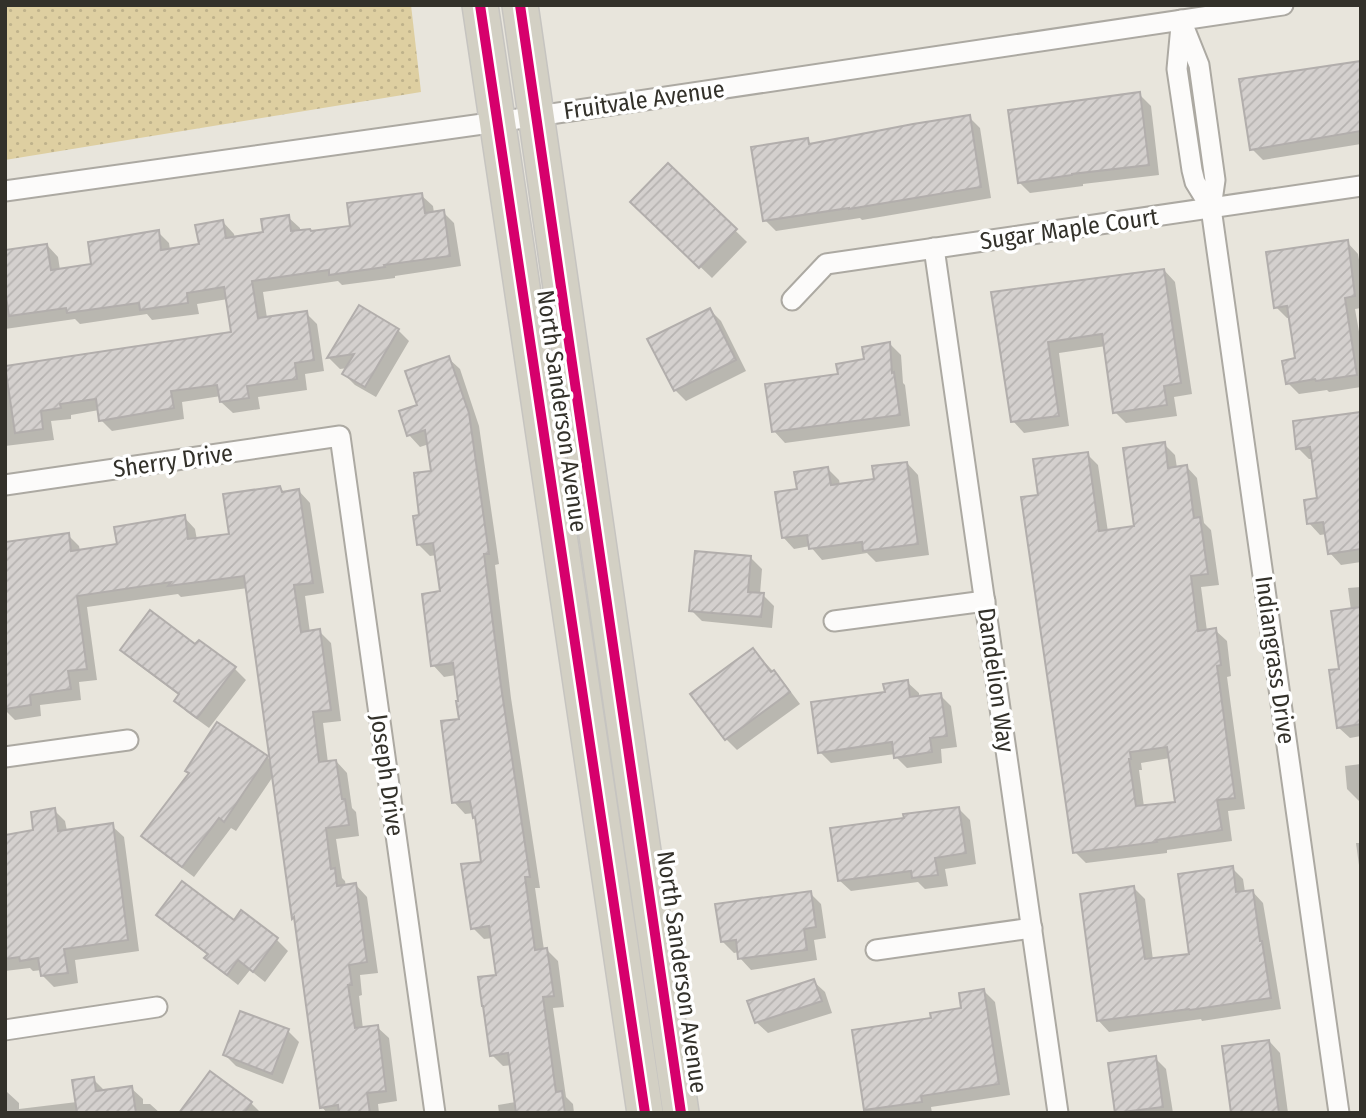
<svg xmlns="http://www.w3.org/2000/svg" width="1366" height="1118" font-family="'Fira Sans Condensed',sans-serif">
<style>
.grass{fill:url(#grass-dots)}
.shadow{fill:#0003;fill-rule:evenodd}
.building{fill:url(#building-hatch);stroke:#b2aeac;stroke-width:2;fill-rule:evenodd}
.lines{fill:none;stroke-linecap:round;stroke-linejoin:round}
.street-casing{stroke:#aca9a2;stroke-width:23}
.highway-casing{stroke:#c6c4c0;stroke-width:38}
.street{stroke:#fcfbfa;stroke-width:19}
.highway{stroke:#d3d0c4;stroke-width:35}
.cycleway-casing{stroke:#fff;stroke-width:15}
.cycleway{stroke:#d6006c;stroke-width:10}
.labels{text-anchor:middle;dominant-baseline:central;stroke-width:7;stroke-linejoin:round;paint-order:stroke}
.street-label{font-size:24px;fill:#33312a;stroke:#fff}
</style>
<defs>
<pattern id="grass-dots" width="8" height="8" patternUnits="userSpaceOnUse" patternTransform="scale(1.75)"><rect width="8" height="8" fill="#decfa1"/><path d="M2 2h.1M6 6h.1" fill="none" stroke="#bfb28b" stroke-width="1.8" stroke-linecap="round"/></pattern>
<pattern id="building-hatch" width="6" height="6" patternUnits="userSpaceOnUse" patternTransform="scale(1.75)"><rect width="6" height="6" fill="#d4d0ce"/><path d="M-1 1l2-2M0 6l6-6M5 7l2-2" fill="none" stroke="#b6b3b1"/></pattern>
</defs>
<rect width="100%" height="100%" fill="#e8e5dc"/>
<polygon class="grass" points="5,5 411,5 421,92 5,160"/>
<g class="shadow">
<polygon points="1361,63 1361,144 1263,160 1252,149"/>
<polygon points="1139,94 1151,106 1159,175 1083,184 1083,186 1030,193 1019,182"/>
<polygon points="969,117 980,128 991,198 862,220 860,218 776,231 765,220 807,140 812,145"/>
<polygon points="668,165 747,242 712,278 633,202"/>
<polygon points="421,195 433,206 434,213 443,212 454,223 461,266 395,276 395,278 342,285 338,281 263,292 267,318 306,313 317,324 324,371 305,374 307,390 258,397 260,409 233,413 221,402 221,396 182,402 184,419 112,431 101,420 99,410 71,415 71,419 51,421 54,440 5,446 5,367 233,334 228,299 197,304 199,314 152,320 147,314 80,324 75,319 5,329 5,251 47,245 58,257 60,270 93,265 158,232 169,243 170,250 201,246 223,222 234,234 235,239 265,234 288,217 300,228 300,232 312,233 352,227"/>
<polygon points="1347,242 1358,254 1361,271 1361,308 1355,309 1361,343 1361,387 1329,392 1327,390 1299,394 1288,383 1297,360 1290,318 1287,318 1276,307"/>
<polygon points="1164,270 1175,282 1192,394 1174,397 1177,416 1126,423 1115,412 1106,346 1059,353 1069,426 1024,433 1013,421 993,294"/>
<polygon points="359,308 398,330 409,341 376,397 355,385 344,374 348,368 340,369 329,358"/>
<polygon points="710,310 721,321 746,371 686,401 675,390"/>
<polygon points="890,344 901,355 903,383 905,385 910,426 785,443 774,431 840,375 866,360"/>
<polygon points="448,358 460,369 479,426 499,564 495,565 511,698 540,888 535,888 544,950 547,950 558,961 564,1007 553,1008 566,1097 573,1104 574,1113 499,1113 498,1105 516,1102 511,1065 503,1066 492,1055 498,976 493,938 484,939 473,928 483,863 477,820 474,817 474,813 465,814 454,802 461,720 456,675 444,677 433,665 442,593 437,555 430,556 418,544 421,517 433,472 429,444 420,447 409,435 401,412 419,406"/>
<polygon points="1361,413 1361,562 1341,565 1330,553 1327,534 1320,535 1309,523 1319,500 1313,459 1309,459 1298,448"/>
<path d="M1164,444L1175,455L1177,468L1186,466L1197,478L1204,523L1211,530L1219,585L1201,587L1207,631L1215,630L1227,641L1231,676L1227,677L1245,809L1228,811L1232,841L1167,850V853L1086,863L1075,852L1040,496L1087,454L1098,465L1108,532L1136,528ZM1170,758L1177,803L1144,807L1139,770H1142L1141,763Z"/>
<polygon points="907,463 918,475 929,555 876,562 867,553 822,560 810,546 794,549 783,537 799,490 828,469 839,480 840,485 876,480"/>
<polygon points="280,488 285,493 299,491 310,503 324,593 305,596 310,633 319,631 331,643 341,721 323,723 328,763 336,761 347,773 352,808 356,812 359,836 336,839 342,878 345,881 346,887 356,885 367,897 378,973 360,975 362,995 359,996 363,1029 377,1027 389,1038 397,1101 378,1104 379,1113 327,1113 322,1107 296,921 294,918 274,775 236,831 231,828 194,877 154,847 143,835 267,757 272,762 248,588 181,597 178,594 87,607 97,680 79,682 81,700 40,705 41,716 15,720 5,710 5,544 68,535 79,546 80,551 119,546 184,517 195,529 197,540 231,535"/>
<polygon points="751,558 762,569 760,594 763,595 774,606 772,628 702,621 691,610"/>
<polygon points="1361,587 1361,736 1350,738 1338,727 1341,670 1351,610 1348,588"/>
<polygon points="195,647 235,669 246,680 209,728 187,712 176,701 180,696 133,661 122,650"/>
<polygon points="753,650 785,684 800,704 737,750 726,739"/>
<polygon points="907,682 919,693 919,698 940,695 951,706 957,747 941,749 942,763 907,768 896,757 895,754 831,763 820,752"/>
<polygon points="1361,764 1361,800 1359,801 1347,789 1345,766"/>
<polygon points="958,808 970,820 976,864 945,869 948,886 925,889 918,882 851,891 839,880 906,819"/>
<polygon points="54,810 65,821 67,831 112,826 124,837 139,951 75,960 78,983 54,987 42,975 42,970 33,971 30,968 5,971 5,836 35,832"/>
<polygon points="1356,843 1361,843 1361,880"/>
<polygon points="1232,868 1243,879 1245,892 1252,891 1263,903 1281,1009 1202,1021 1201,1019 1109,1032 1098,1020 1134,888 1145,899 1153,960 1191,955"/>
<polygon points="810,893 821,904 826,938 814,940 817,960 751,970 740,958 739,952 734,953 722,941"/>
<polygon points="158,915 234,922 277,940 288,951 265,982 250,970 238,985 218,969 207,958 209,956 169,926"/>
<polygon points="813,981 825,992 832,1013 768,1033 756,1022"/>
<polygon points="984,991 995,1002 1010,1095 931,1107 932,1113 868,1113 865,1110 963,1009"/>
<polygon points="288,1031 299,1042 283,1084 236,1066 225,1055"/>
<polygon points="1269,1041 1280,1053 1288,1113 1233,1113"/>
<polygon points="1155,1058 1166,1069 1173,1113 1117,1113"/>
<polygon points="210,1074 251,1103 261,1113 192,1113"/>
<polygon points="93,1079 104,1090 131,1088 143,1099 143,1104 150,1104 160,1113 5,1113 5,1092 7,1092 19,1103 19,1109 77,1102"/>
</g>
<g class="building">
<polygon points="1361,61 1361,131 1250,150 1239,79"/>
<polygon points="1140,92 1149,165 1072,174 1072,175 1018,183 1008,110"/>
<polygon points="970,115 981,187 849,209 849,208 763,221 751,147 808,138 809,144 913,124"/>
<polygon points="668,163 737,229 699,268 630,202"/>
<polygon points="422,193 425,213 444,210 450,256 384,265 385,267 329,275 329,270 252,281 258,318 307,311 314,360 295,363 297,379 247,386 249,398 220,402 217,385 171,391 174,408 99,421 96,399 60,404 61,408 41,411 43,429 15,433 5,366 231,332 224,287 187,293 188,303 140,310 139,303 67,313 66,308 9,316 5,290 5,250 47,244 51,270 91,264 88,242 159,230 161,250 199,244 195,225 223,220 226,238 263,232 261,219 289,215 291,231 310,229 311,231 350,226 347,203"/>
<polygon points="1348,240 1355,296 1345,298 1357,375 1316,381 1315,379 1286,384 1282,361 1295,358 1287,306 1274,308 1266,252"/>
<polygon points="1164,269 1181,383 1164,386 1167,405 1113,413 1102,334 1048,342 1059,416 1011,422 991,292"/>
<polygon points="359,305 399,329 365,387 342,374 354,354 327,358"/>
<polygon points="710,308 736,360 674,391 647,339"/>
<polygon points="890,342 892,373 894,372 900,415 772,432 765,384 838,374 836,364 864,359 862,347"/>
<polygon points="449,356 469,413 489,554 484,554 501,686 530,877 525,877 535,950 547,948 554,996 543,997 556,1092 562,1091 565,1113 516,1113 508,1053 490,1056 483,1006 482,1006 478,977 496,975 489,926 471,929 461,864 481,862 475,817 473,818 470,801 452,803 441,721 459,719 456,701 458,701 453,663 431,666 422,594 440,591 433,543 417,545 413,516 419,515 414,473 431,471 425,430 407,436 399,411 417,405 405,371"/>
<polygon points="1361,412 1361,549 1328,554 1323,522 1307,524 1304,500 1317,498 1310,447 1296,449 1293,421"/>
<path d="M1165,442L1168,468L1187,465L1194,518L1200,517L1208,574L1191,576L1198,631L1216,628L1221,665L1217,666L1235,798L1217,800L1222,830L1156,840L1157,842L1073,853L1021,497L1038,495L1033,459L1088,452L1099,531L1134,526L1123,448ZM1167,747L1175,802L1136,806L1129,759H1131L1130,752Z"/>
<polygon points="907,462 918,544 863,551 862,542 809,549 807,535 782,538 775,492 797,489 794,472 828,467 831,485 874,479 872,466"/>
<polygon points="280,486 282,492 299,489 313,583 294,585 301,632 320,629 331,710 313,712 319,762 336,760 342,799 345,799 349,825 326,828 331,869 335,868 337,886 356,883 367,962 349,965 352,985 348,985 355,1028 378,1025 386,1091 367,1093 370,1113 339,1113 338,1105 320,1108 294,917 292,919 244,576 168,586 171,582 77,596 87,669 68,671 71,689 30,695 31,705 5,709 5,542 69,533 71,551 117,544 114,527 185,515 188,539 229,534 223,494"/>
<polygon points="695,551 751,556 748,592 764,593 761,617 689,611"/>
<polygon points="1361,607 1361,724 1337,728 1329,670 1339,669 1331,611"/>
<polygon points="150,610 195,644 199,640 236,667 197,718 174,701 179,694 120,650"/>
<polygon points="753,648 771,672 774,670 790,692 725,740 690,694"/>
<polygon points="908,680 910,697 941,693 947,736 930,738 932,752 894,758 892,742 818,753 811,702 885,692 883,684"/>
<polygon points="217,722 268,756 224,822 219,818 182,867 141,836 189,773 185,771"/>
<polygon points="959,807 966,853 935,858 938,875 912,878 911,871 838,881 830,828 904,818 903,814"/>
<polygon points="55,808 58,831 113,823 128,940 64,949 68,973 41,976 38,958 20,961 19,957 5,959 5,835 33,830 31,812"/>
<polygon points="1233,866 1236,892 1253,890 1260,941 1262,941 1271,998 1190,1010 1189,1009 1097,1021 1080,894 1134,886 1145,959 1189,954 1178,874"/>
<polygon points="182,881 234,920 241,910 278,938 253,972 238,960 227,975 204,958 208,954 156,915"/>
<polygon points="811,891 816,927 804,929 807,950 738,959 736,940 721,942 715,904"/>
<polygon points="814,979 822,1001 755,1023 747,1001"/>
<polygon points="984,989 999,1084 921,1096 922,1102 864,1110 852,1030 931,1018 930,1013 961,1008 959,993"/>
<polygon points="240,1011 289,1029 272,1074 223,1055"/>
<polygon points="1269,1040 1279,1113 1231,1113 1222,1046"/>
<polygon points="1156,1056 1163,1107 1115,1113 1108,1063"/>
<polygon points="210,1071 252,1102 244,1113 179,1113"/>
<polygon points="94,1077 96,1091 132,1086 136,1113 77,1113 72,1080"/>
</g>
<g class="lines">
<g class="street-casing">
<g id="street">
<polyline points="1181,20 1199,65 1215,180 1211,208 1339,1113"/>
<polyline points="1181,26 1177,69 1192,170 1195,182 1211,208"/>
<polyline points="5,191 497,122 1283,5"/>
<polyline points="934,248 1058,1113"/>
<polyline points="792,300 826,264 1361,186"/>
<polyline points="5,485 340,436 435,1113"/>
<polyline points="834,621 985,601"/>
<polyline points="5,757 128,740"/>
<polyline points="876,950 1032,928"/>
<polyline points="5,1030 157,1007"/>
</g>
</g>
<g class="highway-casing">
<g id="highway">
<polyline points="480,5 645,1113"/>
<polyline points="520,5 681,1113"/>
</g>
</g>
<use href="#street" class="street"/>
<use href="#highway" class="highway"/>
<g class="cycleway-casing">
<g id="cycleway">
<polyline points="480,5 645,1113"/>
<polyline points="520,5 681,1113"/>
</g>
</g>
<use href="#cycleway" class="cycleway"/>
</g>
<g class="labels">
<g class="street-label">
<text transform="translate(644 100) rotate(-8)">Fruitvale Avenue</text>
<text transform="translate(1069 229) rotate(-8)">Sugar Maple Court</text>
<text transform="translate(562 411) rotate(82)">North Sanderson Avenue</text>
<text transform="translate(173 461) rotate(-8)">Sherry Drive</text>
<text transform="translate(1275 660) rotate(82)">Indiangrass Drive</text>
<text transform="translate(996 680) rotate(82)">Dandelion Way</text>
<text transform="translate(387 775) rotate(82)">Joseph Drive</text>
<text transform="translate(682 972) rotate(82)">North Sanderson Avenue</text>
</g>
</g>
<rect width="1366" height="1118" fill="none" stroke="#33312a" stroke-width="14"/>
</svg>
